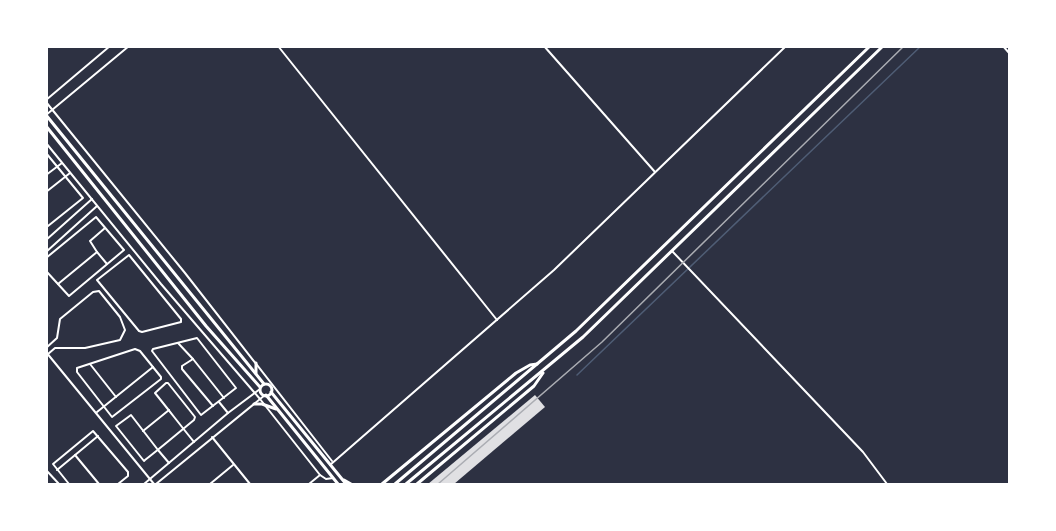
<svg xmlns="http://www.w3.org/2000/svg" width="1056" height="531" font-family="'Source Sans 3',sans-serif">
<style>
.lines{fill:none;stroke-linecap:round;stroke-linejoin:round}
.stream{stroke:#4f5d75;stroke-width:1.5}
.building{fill:#e0e0e3}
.minor{stroke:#fff;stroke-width:2}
.tertiary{stroke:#fff;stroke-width:2}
.secondary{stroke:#fff;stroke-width:3}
.rail{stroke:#abadb3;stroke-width:1.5}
</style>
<rect width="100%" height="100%" fill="#2d3142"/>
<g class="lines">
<polyline class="stream" points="577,375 921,46"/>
</g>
<polygon class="building" points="535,395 545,407 454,484 428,484"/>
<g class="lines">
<g class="minor">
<polyline points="544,46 655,172"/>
<polyline points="46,153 83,198 48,226 46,225"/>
<polyline points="46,175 62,163"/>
<polyline points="46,192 70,173"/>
<polyline points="46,240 92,199"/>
<polyline points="46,252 97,206"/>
<polyline points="97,252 107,264"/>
<polygon points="129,255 181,319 181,322 142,332 139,331 97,280"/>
<polyline points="46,258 96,217 124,250 69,296 46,271"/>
<polyline points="58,284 97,252 90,241 105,228"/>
<polygon points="197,338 236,388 201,415 152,351 153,349"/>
<polyline points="178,343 193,359"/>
<polyline points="46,348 57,338 60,319 93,292 99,291 120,317 125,330 120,340 85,348 55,348 48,354"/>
<polygon points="135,349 140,351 161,377 161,379 112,417 77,372 77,368"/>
<polyline points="46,352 154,484"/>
<polyline points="90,364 116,397"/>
<polyline points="219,402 228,413"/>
<polyline points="213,406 182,369 182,366 193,359 224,398"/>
<polyline points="97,412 153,367"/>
<polyline points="143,431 169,410"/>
<polyline points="212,437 250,484"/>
<polyline points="75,455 99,484"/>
<path d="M169,463L158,450L131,415L116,426L144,461L145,460C162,447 178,433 194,420L195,417L168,383H166L155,393C168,409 181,426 194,442"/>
<polyline points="46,470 59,484"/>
<polyline points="57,470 98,436"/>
<polyline points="69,484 53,464 93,431 128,472 128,476 118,484"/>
<polyline points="210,484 233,465"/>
<polyline points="309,484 320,475"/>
</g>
<g class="tertiary">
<polyline points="278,46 497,320"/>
<polyline points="1003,46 1010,54"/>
<polyline points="46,100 110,46"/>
<polyline points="46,102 185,273 332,461"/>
<polyline points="46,115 129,46"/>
<polyline points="46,143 161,284 260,399 320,475 326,479 333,478"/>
<polyline points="672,251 863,452 887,484"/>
<polyline points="330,465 554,270 786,46"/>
<polyline points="144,484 228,413 260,389"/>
<polyline points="156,484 265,395"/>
</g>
<g class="secondary">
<polyline points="46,115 264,384"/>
<polyline points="46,126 206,326 260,387"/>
<polyline points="256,363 256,373"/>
<circle cx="266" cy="390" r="6"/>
<polyline points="271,392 346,484"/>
<polyline points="266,395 338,484"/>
<polyline points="254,404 262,404 276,409"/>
<polyline points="344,480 351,484"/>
<polyline points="382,484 516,373 530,365 537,364"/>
<polyline points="395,484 576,331 870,46"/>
<polyline points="406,484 583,337 883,46"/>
<polyline points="417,484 534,386 543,373"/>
</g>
<polyline class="rail" points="438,484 602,342 904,46"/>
</g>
<rect width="1056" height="531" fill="none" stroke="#ffffff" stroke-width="96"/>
</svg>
